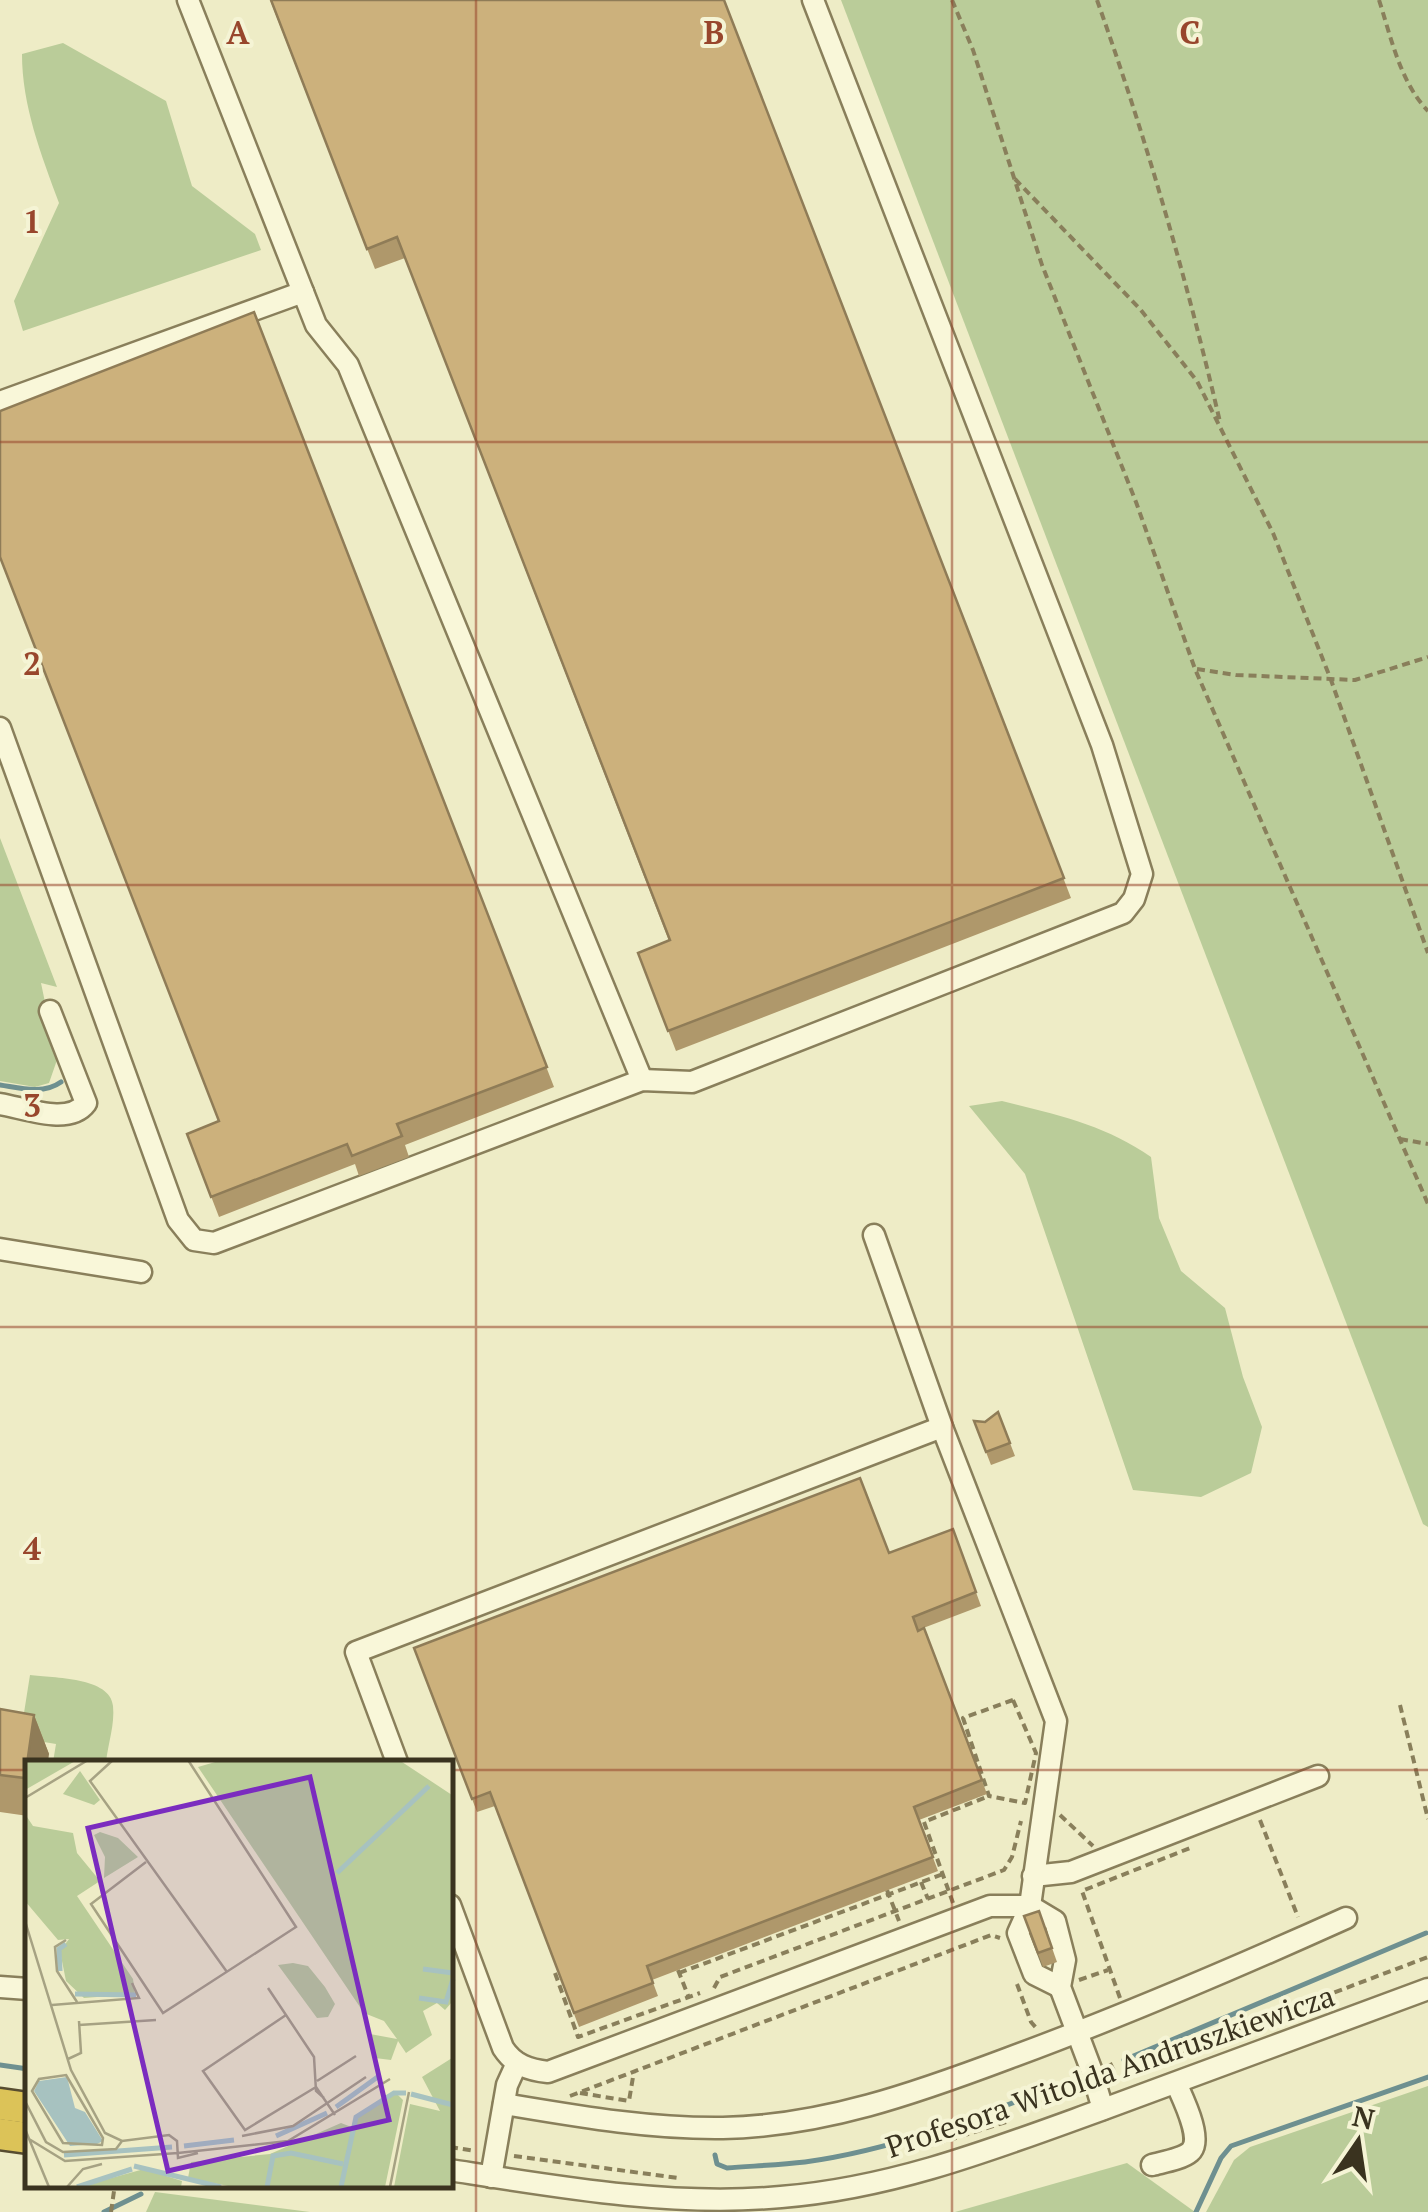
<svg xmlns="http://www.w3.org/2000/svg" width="1428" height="2212" font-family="'PT Serif',serif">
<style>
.green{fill:#bacc99}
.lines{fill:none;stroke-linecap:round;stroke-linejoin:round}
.stream{stroke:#6e9090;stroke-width:5}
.minor-casing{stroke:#897f5b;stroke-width:25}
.highway-casing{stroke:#574c30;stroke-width:35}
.path{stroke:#897f5b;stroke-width:4;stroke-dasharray:8 5;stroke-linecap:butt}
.minor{stroke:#f9f7d9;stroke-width:20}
.highway{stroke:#dcc358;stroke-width:30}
.wall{fill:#af986b}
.shaded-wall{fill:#8f7c57}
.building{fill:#ccb17c;stroke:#8f7c57;stroke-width:2.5}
.grid{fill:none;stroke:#98462c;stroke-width:2.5;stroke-opacity:0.55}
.labels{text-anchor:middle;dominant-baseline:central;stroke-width:8;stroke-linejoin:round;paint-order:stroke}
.street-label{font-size:30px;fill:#3a331f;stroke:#f5f4d5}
.inset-river{fill:none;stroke:#a7c2c0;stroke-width:5}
.inset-road{fill:none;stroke:#a6a283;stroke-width:2.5}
.view{fill:#7b2cbf;fill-opacity:0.15;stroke:#7b2cbf;stroke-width:5}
.inset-edge{fill:none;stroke:#3a331f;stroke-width:5}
.grid-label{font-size:32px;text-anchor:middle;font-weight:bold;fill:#98462c;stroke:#f5f4d5;stroke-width:8;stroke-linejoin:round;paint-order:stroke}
</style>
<rect width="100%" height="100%" fill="#eeecc6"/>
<g class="green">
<polygon points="841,0 1428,0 1428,1527 1423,1524"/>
<path d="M63,43L166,101L192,186L255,234L261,250L23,331L14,301L59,203C41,154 22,106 22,54Z"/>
<polygon points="0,838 57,987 41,983 57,1060 49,1083 35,1087 0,1081"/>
<path d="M1002,1101C1055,1114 1106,1125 1151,1157L1159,1218L1181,1271L1225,1308L1243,1377L1262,1427L1251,1473L1201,1497L1133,1490L1025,1174L969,1106Z"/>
<path d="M30,1675C53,1678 111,1677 113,1706C115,1724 108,1744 106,1762H53L56,1744L20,1738Z"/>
<polygon points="1428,2086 1428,2212 1206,2212 1234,2160 1250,2147"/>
<polygon points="1127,2163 1195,2212 955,2212"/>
<polygon points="155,2192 310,2212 146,2212"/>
</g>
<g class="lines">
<g class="stream">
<path d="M0,1085C20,1088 43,1095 61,1082"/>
<polyline points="1124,2060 1426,1933"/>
<polyline points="0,2065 28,2069"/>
<path d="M715,2155L717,2164L727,2168C752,2166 779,2165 805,2162C893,2150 977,2117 1059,2085"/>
<polyline points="104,2212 141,2194"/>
<polyline points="1196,2212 1221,2158 1231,2146 1428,2077"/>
</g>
<g class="minor-casing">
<g id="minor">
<polyline points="188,0 316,325 348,365 642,1080"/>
<polyline points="0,402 303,292"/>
<polyline points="0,728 178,1220 194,1240 214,1243 642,1080 692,1082 1123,913 1134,899 1142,874 1102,745 813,0"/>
<path d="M0,1104C25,1108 69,1126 86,1103L50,1011"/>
<polyline points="874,1235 942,1427 1056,1721 1030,1906 1018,1933 1034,1974 1060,1987"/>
<polyline points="0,1249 141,1272"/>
<polyline points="397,1762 356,1652 942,1427"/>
<polyline points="1033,1876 1071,1872 1318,1776"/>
<path d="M450,1905L503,2048C514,2065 529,2070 548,2072L990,1906H1030L1055,1921L1065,1960L1060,1987L1091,2069L1103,2109"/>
<polyline points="0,1987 28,1989"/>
<path d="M504,2104C576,2116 649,2129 723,2128C823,2126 916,2093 1009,2058C1123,2016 1235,1968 1346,1918"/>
<path d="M1152,2165C1163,2162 1182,2159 1190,2152C1204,2140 1182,2097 1176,2083"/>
<path d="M450,2170C558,2187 672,2207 781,2197C894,2188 996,2148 1101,2110C1210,2070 1319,2030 1428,1989"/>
<polyline points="491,2177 507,2085 517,2063"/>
</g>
</g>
<g class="highway-casing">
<g id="highway">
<polyline points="0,2104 28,2108"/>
<polyline points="0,2134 28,2138"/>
</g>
</g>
<g class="path">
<polyline points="952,0 973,50 1042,265 1136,502 1195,669 1428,1204"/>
<path d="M1097,0C1146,138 1187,280 1220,422"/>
<path d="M1379,0C1391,37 1400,82 1428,111"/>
<polyline points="1015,179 1140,309 1197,381 1273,533 1331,680 1428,953"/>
<polyline points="1197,669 1236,675 1355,680 1428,657"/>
<polyline points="1400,1139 1428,1144"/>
<polygon points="1013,1700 1036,1753 1025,1803 989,1796 963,1718"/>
<polyline points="1400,1705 1428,1819"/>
<polyline points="1060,1815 1093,1846"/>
<polyline points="1260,1820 1298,1917"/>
<polyline points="921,1882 928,1899"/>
<polyline points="887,1890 899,1921"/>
<polyline points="953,1903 924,1822 989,1796"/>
<polyline points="678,1970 689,1998"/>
<polyline points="555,1973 578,2037 700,1993"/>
<polyline points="679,1973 943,1874"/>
<polyline points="1079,1980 1108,1970"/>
<polyline points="1017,1984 1031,2022 1038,2030"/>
<polyline points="714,1988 720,1977 1004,1870 1012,1857 1021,1821"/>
<polyline points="1120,1998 1082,1891 1190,1848"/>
<polyline points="1110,2063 1115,2073"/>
<polyline points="1155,2068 1219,2036 1428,1957"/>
<polyline points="580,2093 629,2101 634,2071"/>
<polyline points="570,2096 991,1935 1000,1938"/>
<polyline points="450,2147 475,2151"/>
<polyline points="924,2148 1006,2122"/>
<polyline points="514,2156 678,2178"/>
<polyline points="111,2212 115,2184"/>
</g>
<use href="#minor" class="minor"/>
<use href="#highway" class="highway"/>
</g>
<g class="wall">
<polygon points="270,0 724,0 1071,898 676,1051 638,953 669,941 405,258 375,269"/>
<polygon points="254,312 554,1087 405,1145 409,1157 359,1176 355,1164 219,1217 187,1134 218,1121"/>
<polygon points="998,1412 1015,1456 991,1465 974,1421 985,1422"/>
<polygon points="953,1529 981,1606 918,1630 924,1628 987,1794 919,1820 938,1871 652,1980 658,1996 579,2027 495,1806 477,1812 414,1648 889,1553"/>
<polygon points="0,1709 34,1715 49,1754 28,1762 28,1816 0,1812"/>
<polygon points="1039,1911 1057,1962 1043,1967 1024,1916"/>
</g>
<polygon class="shaded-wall" points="34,1715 49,1754 48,1762 28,1762 28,1786 25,1778"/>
<g class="building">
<polygon points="271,0 724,0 1064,878 668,1031 638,953 670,940 397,237 367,249"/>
<polygon points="254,312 547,1067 397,1124 402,1136 352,1156 347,1144 211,1197 187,1134 219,1121 0,557 0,411"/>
<polygon points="998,1412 1010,1443 986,1452 974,1421 985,1422"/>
<polygon points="860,1478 889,1553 953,1529 976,1592 913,1617 918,1631 924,1628 982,1780 914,1807 933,1857 647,1966 653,1983 574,2013 490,1792 472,1799 414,1648"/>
<polygon points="0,1709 34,1715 25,1778 0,1775"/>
<polygon points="1039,1911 1052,1948 1038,1953 1024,1916"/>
</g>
<path class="grid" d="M476,0V2212M952,0V2212M0,442H1428M0,885H1428M0,1327H1428M0,1770H28M450,1770H1428"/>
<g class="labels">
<g class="street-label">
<text transform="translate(1110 2071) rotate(-19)">Profesora Witolda Andruszkiewicza</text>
</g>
</g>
<g transform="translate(25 1760)">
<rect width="428" height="428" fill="#eeecc6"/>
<path d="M0,0H52L0,30ZM197,0H374L427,35V242L420,250L412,243L398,251L407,275L381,293L373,281L366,300L350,298L345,274L372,279L359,261L339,253L173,7ZM55,11L75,40L69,45L38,34ZM0,54L8,66L48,73L52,93L75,121L52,136L108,219L110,234L59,238L41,221L35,191L44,179L33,180L0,141ZM75,72L93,78L113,97L79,118L80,97L69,75ZM268,203L283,206L300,227L310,244L303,257L292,258L253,205ZM427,298V427H369L385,344L415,351L397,317ZM371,333L378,340L360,427H208L163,418L166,402L245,394L316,363L329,368L334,356ZM119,409L157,421L156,427H54Z" fill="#bacc99"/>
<path d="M42,317L50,348L60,352L78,381L72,384L45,386L9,331L14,321Z" fill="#a7c2c0"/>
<path class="inset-river" d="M312,113L404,26M398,209L428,213M35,211L34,189L41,184M50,234L111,235M394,238L421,242L428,219M386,334L428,345M311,347L354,316M251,376L302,353M159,386L209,380M39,395L147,387M109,406L196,427M52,427L107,409M242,427L248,396L266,393L318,404M316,427L331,357L369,333H381"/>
<path class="inset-road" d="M88,0L65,21L202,212M0,38L63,0M121,102L66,144L138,253L271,167L163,0M0,161L46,310L80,373L97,381L144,375L152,381L153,398L173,393M41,180L30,187L32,211L52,242M243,228L289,297L291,331L299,338M27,245L114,238L107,223M261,255L178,311L220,370L291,327M54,265L131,260M43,299L56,293L54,261M41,315L78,378L77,385L38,383L7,331L14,319ZM292,321L331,296M291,327L310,355M0,341L21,382L38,392L91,389L97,381M0,369L24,427M217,376L268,366L341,317M4,379L40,401L153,393M153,393L263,381L365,319M42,427L58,409L77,404M365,427L384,332"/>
<path class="view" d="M285,17L364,360L143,411L63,68Z"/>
<rect width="428" height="428" class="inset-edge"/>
</g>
<g class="grid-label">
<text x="238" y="44">A</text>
<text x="714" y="44">B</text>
<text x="1190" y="44">C</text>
<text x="32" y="233">1</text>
<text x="32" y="675">2</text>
<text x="32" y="1117">3</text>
<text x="32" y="1560">4</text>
</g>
<g transform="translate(1358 2142) rotate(13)" stroke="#f5f4d5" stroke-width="8" paint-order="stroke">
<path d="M0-8L18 38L0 25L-18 38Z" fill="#3a331f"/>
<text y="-15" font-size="28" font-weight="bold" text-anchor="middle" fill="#3a331f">N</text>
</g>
</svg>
